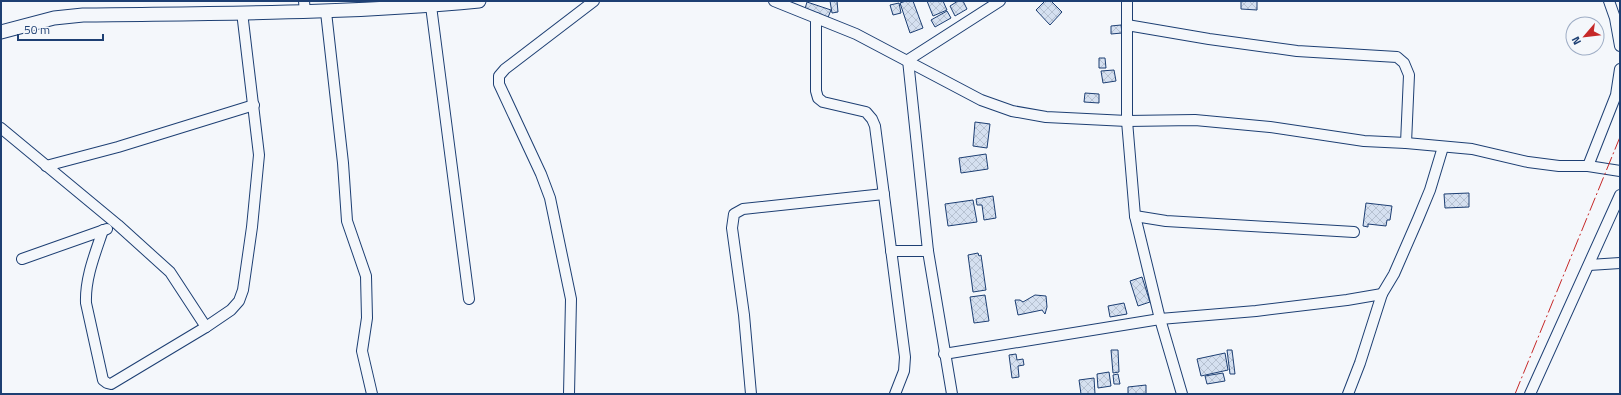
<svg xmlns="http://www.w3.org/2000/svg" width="1621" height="395" font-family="'Titillium Web',sans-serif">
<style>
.building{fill:url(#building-cross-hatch);stroke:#1d3f73}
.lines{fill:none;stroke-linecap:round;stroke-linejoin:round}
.minor-casing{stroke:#1d3f73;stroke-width:12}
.tertiary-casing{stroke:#1d3f73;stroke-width:15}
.minor{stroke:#f4f7fb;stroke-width:10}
.tertiary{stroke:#f4f7fb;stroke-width:13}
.power{stroke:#c62828;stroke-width:1;stroke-dasharray:14 3 2 3;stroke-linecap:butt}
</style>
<defs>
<pattern id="building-cross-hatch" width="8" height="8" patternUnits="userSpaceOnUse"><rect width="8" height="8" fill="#d5e0f0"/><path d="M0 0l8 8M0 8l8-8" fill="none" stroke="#b6c1d1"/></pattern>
</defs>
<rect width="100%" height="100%" fill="#f4f7fb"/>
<g class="building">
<polygon points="830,1 837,1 838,12 832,13"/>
<polygon points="906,1 913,1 923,28 910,33 900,3"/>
<polygon points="927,1 943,1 947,10 933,16"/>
<polygon points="958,1 963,1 967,9 955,16 950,6"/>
<polygon points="1045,1 1051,1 1062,12 1050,25 1036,10"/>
<polygon points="1241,1 1257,1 1257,10 1241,9"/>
<polygon points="807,2 831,10 827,20 804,12"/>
<polygon points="899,3 901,13 893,15 890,5"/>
<polygon points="947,11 951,18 935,27 931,20"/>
<polygon points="1121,25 1122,33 1111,34 1111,26"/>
<polygon points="1099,58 1105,58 1106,68 1099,68"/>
<polygon points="1114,70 1116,81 1103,83 1101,71"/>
<polygon points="1085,93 1099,94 1099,103 1084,102"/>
<polygon points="975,122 990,124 987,148 973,146"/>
<polygon points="986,154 988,169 961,173 959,158"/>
<polygon points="1469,193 1469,207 1445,208 1444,194"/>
<polygon points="993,196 996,218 984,220 982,205 977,205 976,199"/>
<polygon points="973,200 977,222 948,226 945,204"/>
<polygon points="1366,203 1392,206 1390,220 1387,220 1386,226 1368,224 1368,227 1363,226"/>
<polygon points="978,253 979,256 981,255 986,290 973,292 968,255"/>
<polygon points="1142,277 1150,302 1138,306 1130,281"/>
<polygon points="985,295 989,321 974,323 970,297"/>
<polygon points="1035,295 1046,296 1047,307 1045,314 1042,310 1018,315 1015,300 1020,300 1023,302"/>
<polygon points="1124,303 1127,314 1110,317 1108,306"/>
<polygon points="1111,350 1118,350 1119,372 1113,373"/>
<polygon points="1227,350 1232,350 1235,374 1230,374"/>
<polygon points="1225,353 1228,370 1201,376 1197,359"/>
<polygon points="1016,354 1017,360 1023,359 1024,365 1018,366 1019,377 1012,378 1009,355"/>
<polygon points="1109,372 1111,386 1098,388 1097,374"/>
<polygon points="1223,373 1225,381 1207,384 1205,376"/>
<polygon points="1118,374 1120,384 1114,384 1113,375"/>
<polygon points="1094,378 1095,394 1081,394 1079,380"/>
<polygon points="1146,385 1146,394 1128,394 1128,387"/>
</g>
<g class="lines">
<g class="minor-casing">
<g id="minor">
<polyline points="304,1 305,12"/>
<polyline points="774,1 856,34 981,100 1012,111 1046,117 1127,121 1195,120 1270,127 1364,141 1406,143 1472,149 1528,162 1559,166 1588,166 1620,171"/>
<polyline points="1127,1 1127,121 1135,216 1160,319 1182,394"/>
<polyline points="1609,1 1615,18 1620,46"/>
<polyline points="431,6 469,299"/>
<polyline points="326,12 343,163 347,221 366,276 367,318 362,351 372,394"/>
<polyline points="816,18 816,91 818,98 823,102 866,112 872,119 875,126 905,357 904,371 895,394"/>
<polyline points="1127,25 1209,39 1297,51 1397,57 1404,63 1409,75 1406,143"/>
<polyline points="1,128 118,225 170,272 206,327"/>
<polyline points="46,166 118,147 254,105"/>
<polyline points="1588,166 1616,95 1620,69"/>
<polyline points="1135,216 1166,221 1354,232"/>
<path d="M103,230C95,254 85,278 86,303L103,380L107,383L111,384L206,327L231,310L239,301L243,290L252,227L259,155L242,12"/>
<polyline points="891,251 928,251"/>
<polyline points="22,259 107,229"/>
<polyline points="1589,265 1620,263"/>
<polyline points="944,354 1160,319 1256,311 1347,300 1382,294"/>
<polyline points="569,394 571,299 550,198 541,174 499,84 499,76 505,69 594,1"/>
<polyline points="751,394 744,315 732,228 734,214 743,209 884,194"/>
<polyline points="952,394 928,251 908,60 1000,1"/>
<polyline points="1348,394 1360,363 1382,294 1394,274 1418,219 1430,190 1443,147"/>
<polyline points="1530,394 1620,195"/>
</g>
</g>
<g class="tertiary-casing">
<path id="tertiary" d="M1,32L54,18L83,15C215,13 348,14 479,1"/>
</g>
<use href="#minor" class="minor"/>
<use href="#tertiary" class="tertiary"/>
<polyline class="power" points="1515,394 1620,137"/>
</g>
<rect width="1621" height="395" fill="none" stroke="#1d3f73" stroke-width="4"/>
<g transform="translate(1585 36) rotate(242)"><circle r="19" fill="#f4f7fb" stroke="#9eadc5"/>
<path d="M0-3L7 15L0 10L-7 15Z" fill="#c62828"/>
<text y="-6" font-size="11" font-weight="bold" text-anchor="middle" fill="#1d3f73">N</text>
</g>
<path d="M18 34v6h85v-6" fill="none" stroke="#1d3f73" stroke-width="2"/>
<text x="24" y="34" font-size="12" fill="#1d3f73" stroke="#f4f7fb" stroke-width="3" paint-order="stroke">50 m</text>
</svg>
